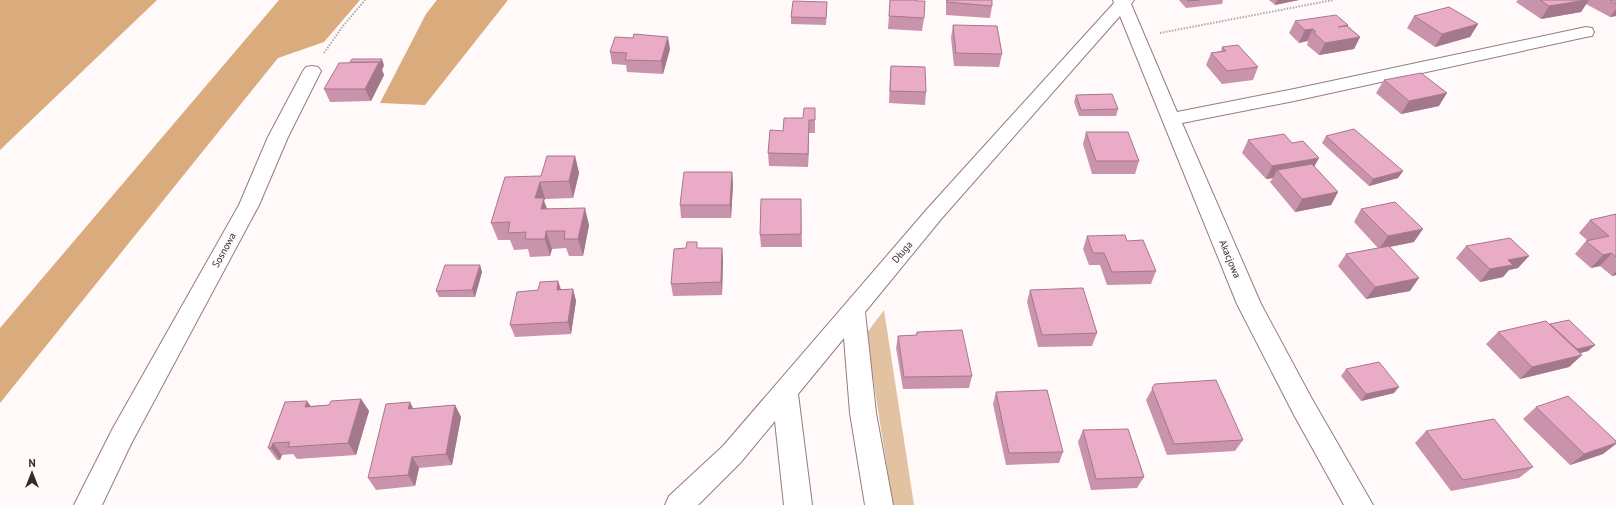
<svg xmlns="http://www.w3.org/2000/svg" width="1616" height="505" font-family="'PT Sans',sans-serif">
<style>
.green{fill:#e3c2a1}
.forest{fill:#d9ab7d}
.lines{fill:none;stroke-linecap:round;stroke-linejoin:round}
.minor-casing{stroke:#947c7c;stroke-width:2}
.path{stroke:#afa7a8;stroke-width:2;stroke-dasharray:1.5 1.5;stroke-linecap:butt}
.minor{fill:#fff;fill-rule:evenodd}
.wall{fill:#c993ab}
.shaded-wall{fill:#a4788b}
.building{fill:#eaabc7;stroke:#a4788b}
.labels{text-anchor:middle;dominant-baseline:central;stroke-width:3;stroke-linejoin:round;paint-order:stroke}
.street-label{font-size:10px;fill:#342a2a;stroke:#fff9fa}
</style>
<rect width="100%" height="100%" fill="#fff9fa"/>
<polygon class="green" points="884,310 914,505 893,505 866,334"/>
<g class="forest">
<polygon points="0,0 157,0 0,150"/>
<polygon points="279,0 360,0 324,42 278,58 0,403 0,328"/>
<polygon points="437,0 508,0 425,105 380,103 426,14"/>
</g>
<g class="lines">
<g class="minor-casing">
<g id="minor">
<polygon points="1113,0 1134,0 1131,4 1177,112 1294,89 1586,27 1592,28 1594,32 1592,36 1586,37 1294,101 1182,123 1261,304 1312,399 1373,505 1344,505 1294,415 1237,304 1120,16 942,218 865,312 876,413 893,505 865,505 850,413 844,338 798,394 812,505 784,505 775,421 741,462 698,505 665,505 669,496 723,446 928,208 1114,3"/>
<polygon points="312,66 318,67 321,71 288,137 259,205 131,444 102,505 74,505 113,428 239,205 268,137 303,71 306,67"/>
</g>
</g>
<g class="path">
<polyline points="1160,33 1333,0"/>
<polyline points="324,53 343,26 365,0"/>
</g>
<use href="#minor" class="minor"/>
</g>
<g class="wall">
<polygon points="890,0 917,1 924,18 922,31 888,29"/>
<polygon points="946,0 992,0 992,6 990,18 946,15"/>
<polygon points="1179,0 1223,0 1222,4 1186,8"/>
<polygon points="1269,0 1299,0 1275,5"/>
<polygon points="1518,0 1616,0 1616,16 1610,17 1586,4 1581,12 1541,19 1516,2"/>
<polygon points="827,9 826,25 791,24 791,17"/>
<polygon points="1414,16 1478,24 1470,37 1435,47 1407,28"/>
<polygon points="1295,21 1348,25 1348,26 1360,37 1354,49 1319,55 1307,45 1308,42 1307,41 1299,43 1289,33"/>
<polygon points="953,25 1002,54 999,67 954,66 951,38"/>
<polygon points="1222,47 1258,67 1253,80 1222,84 1206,65 1211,53 1221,51"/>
<polygon points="670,49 663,74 627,72 626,65 612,64 610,52"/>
<polygon points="384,65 382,70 384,75 371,101 330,102 324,89"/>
<polygon points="891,66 926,92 925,105 889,103 890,78"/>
<polygon points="1384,80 1439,106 1401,114 1376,93"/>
<polygon points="1076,95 1118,109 1116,116 1079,116 1074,102"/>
<polygon points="815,108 815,133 809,133 808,167 769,166 768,153 803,118"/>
<polygon points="1086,132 1139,161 1135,174 1092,174 1083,144"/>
<polygon points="1326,136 1403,171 1398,178 1369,186 1322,143"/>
<polygon points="1248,140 1315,167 1338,192 1331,205 1295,212 1270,182 1273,178 1266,179 1242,153"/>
<polygon points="575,156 579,173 573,198 545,199 544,201 547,208 589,225 583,256 569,256 566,248 552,249 550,256 530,257 528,249 514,250 510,240 498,240 491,223 541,176"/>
<polygon points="732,172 733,185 731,218 681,218 680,205"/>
<polygon points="801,199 802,247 761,247 760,235"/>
<polygon points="1361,209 1414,242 1389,247 1410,291 1366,299 1338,266 1346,254 1378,248 1354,222"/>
<polygon points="1616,214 1616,275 1612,276 1600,266 1591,268 1575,254 1586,241 1588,241 1579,233 1590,220"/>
<polygon points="1087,236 1127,241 1156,271 1151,284 1107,285 1100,265 1089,265 1083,249"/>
<polygon points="1466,246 1529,256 1518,268 1509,270 1503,277 1480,282 1456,258"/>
<polygon points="698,248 722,248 723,260 722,295 673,296 671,284"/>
<polygon points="480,265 482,272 475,297 439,297 436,291"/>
<polygon points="558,281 561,289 573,289 576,301 571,334 515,337 510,325 538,290"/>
<polygon points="1030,290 1097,333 1092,346 1038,347 1027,302"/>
<polygon points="1550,324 1595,345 1588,351 1581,353 1582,355 1569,367 1520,379 1486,344 1498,332"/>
<polygon points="917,332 972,376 969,388 903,389 896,348 898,336 916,335"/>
<polygon points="1346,369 1394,393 1361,401 1341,376"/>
<polygon points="1155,384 1243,440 1235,451 1167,455 1146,400"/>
<polygon points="996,392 1063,452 1059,463 1006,465 993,404"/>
<polygon points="361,399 369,411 356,455 297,459 293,454 282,455 280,460 277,460 268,448 285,402 311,406 329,405"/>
<polygon points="455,405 461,417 452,465 419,468 415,486 376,490 368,478 413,409"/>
<polygon points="1536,407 1603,454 1570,465 1523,419"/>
<polygon points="1083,430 1144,477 1137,488 1091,490 1078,442"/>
<polygon points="1426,431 1533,467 1519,478 1451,491 1415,443"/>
</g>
<g class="shaded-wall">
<polygon points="1277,0 1299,0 1275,5"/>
<polygon points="1586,0 1589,0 1581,12 1541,19 1549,6"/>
<polygon points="1616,9 1616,16 1610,17"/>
<polygon points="1478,24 1470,37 1435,47 1442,34"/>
<polygon points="1313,29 1307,41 1299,43 1305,30"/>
<polygon points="668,37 670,49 663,74 661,61"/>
<polygon points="1360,37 1354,49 1319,55 1325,43"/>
<polygon points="382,59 384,65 382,70 384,75 371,101 365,89 379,62"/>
<polygon points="1447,93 1439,106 1401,114 1409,101"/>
<polygon points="809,120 809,133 808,167 808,154"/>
<polygon points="575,156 579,173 573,198 569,181"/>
<polygon points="1319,158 1312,171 1277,170 1273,178 1266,179 1272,166"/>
<polygon points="1403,171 1398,178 1369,186 1373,179"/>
<polygon points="732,172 733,185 731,218 730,205"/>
<polygon points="540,182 545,199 544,201 549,216 546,226 535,198"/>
<polygon points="1338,192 1331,205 1295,212 1302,199"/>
<polygon points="585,208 589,225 583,256 578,239"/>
<polygon points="1423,229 1414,242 1379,249 1388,236"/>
<polygon points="546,231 552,249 550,256 545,239"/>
<polygon points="722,248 723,260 722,295 721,282"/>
<polygon points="1612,253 1600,266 1591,268 1603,255"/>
<polygon points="1529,256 1518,268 1509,270 1503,277 1480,282 1490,269 1508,260"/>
<polygon points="480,265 482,272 475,297 472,290"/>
<polygon points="1616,271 1616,275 1612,276"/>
<polygon points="1419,278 1410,291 1366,299 1375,287"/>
<polygon points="558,281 562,294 557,290"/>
<polygon points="573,289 576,301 571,334 568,322"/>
<polygon points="1595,345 1588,351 1560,358 1567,352"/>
<polygon points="1582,355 1569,367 1520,379 1532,367"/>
<polygon points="1399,387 1394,393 1361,401 1366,394"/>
<polygon points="361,399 369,411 356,455 348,443"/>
<polygon points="307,401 316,413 305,407"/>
<polygon points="410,402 416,414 408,409"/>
<polygon points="455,405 461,417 452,465 446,454"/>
<polygon points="273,443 282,455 280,460 271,448"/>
<polygon points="1616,443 1616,444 1603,454 1570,465 1584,454"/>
<polygon points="412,457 419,468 415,486 408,475"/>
</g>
<g class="building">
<polygon points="890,0 917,0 917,1 925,1 924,18 889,16"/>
<polygon points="947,0 992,0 992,6 947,2"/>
<polygon points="1187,0 1199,0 1188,1"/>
<polygon points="1540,0 1586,0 1549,6"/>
<polygon points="1610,0 1616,0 1616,4"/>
<polygon points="793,1 827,2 826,18 791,17"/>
<polygon points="1449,7 1478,24 1442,34 1414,16"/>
<polygon points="1336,15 1348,25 1338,27 1347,26 1360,37 1325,43 1313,32 1316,32 1313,29 1305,30 1295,21"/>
<polygon points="953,25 997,26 1002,54 956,53"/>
<polygon points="634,34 668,37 661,61 625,60 627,53 610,52 615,37 633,38"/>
<polygon points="1238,45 1258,67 1227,71 1211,53 1226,51 1222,47"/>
<polygon points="352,59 382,59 379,63 379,62 350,62"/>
<polygon points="379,62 365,89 324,89 339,63"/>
<polygon points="891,66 925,67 926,92 890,91"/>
<polygon points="1421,73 1447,93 1409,101 1384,80"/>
<polygon points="1112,94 1118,109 1081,110 1076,95"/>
<polygon points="804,108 815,108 815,120 809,120 808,154 768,153 770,130 783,131 784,118 803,118"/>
<polygon points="1354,129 1403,171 1373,179 1326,136"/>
<polygon points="1086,132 1128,132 1139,161 1096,161"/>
<polygon points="1284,134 1292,143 1303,141 1319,158 1272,166 1248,140"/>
<polygon points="547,156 575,156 569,181 540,182 535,198 544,198 541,209 585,208 578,239 564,239 565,231 546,231 545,239 525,239 526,232 508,233 510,222 491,223 505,177 541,176"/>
<polygon points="1312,164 1338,192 1302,199 1277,170"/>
<polygon points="684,172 732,172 730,205 680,205"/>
<polygon points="761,199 801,199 801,234 760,235"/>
<polygon points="1395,202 1423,229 1388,236 1361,209"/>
<polygon points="1616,214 1616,257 1612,253 1603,255 1586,241 1609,236 1590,220"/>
<polygon points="1125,235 1127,241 1143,240 1156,271 1112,272 1104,253 1093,253 1087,236"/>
<polygon points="1510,238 1529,256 1508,260 1513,265 1490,269 1466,246"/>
<polygon points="687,242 697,242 697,248 722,248 721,282 671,284 674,249 686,248"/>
<polygon points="1389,246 1419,278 1375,287 1346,254"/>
<polygon points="445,265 480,265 472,290 436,291"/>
<polygon points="558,281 557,290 573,289 568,322 510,325 517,292 538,290 540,282"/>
<polygon points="1083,288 1097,333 1042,335 1030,290"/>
<polygon points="1569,320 1595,345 1577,349 1550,324"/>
<polygon points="1546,321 1582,355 1532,367 1498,332"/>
<polygon points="962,330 972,376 904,377 898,336 917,335 917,332"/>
<polygon points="1379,362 1399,387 1366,394 1346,369"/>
<polygon points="1216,380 1243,440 1174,444 1152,388 1155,384"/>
<polygon points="1047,390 1063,452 1009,453 996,392"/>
<polygon points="1568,396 1616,441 1616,443 1584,454 1536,407"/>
<polygon points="361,399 348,443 288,447 290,442 273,443 271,448 268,448 285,402 307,401 305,407 329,405 331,401"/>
<polygon points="410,402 408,409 455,405 446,454 412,457 408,475 368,478 386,404"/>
<polygon points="1494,419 1533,467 1463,480 1426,431"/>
<polygon points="1128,429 1144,477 1096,479 1083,430"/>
</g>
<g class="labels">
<g class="street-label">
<text transform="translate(224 250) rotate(-61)">Sosnowa</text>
<text transform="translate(902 252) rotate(-49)">Długa</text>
<text transform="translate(1230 259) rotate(67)">Akacjowa</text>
</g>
</g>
<g transform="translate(32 473)" stroke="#fff9fa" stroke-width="3" paint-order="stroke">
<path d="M0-3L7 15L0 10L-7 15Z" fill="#342a2a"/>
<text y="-6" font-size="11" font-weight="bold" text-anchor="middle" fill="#342a2a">N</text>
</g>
</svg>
